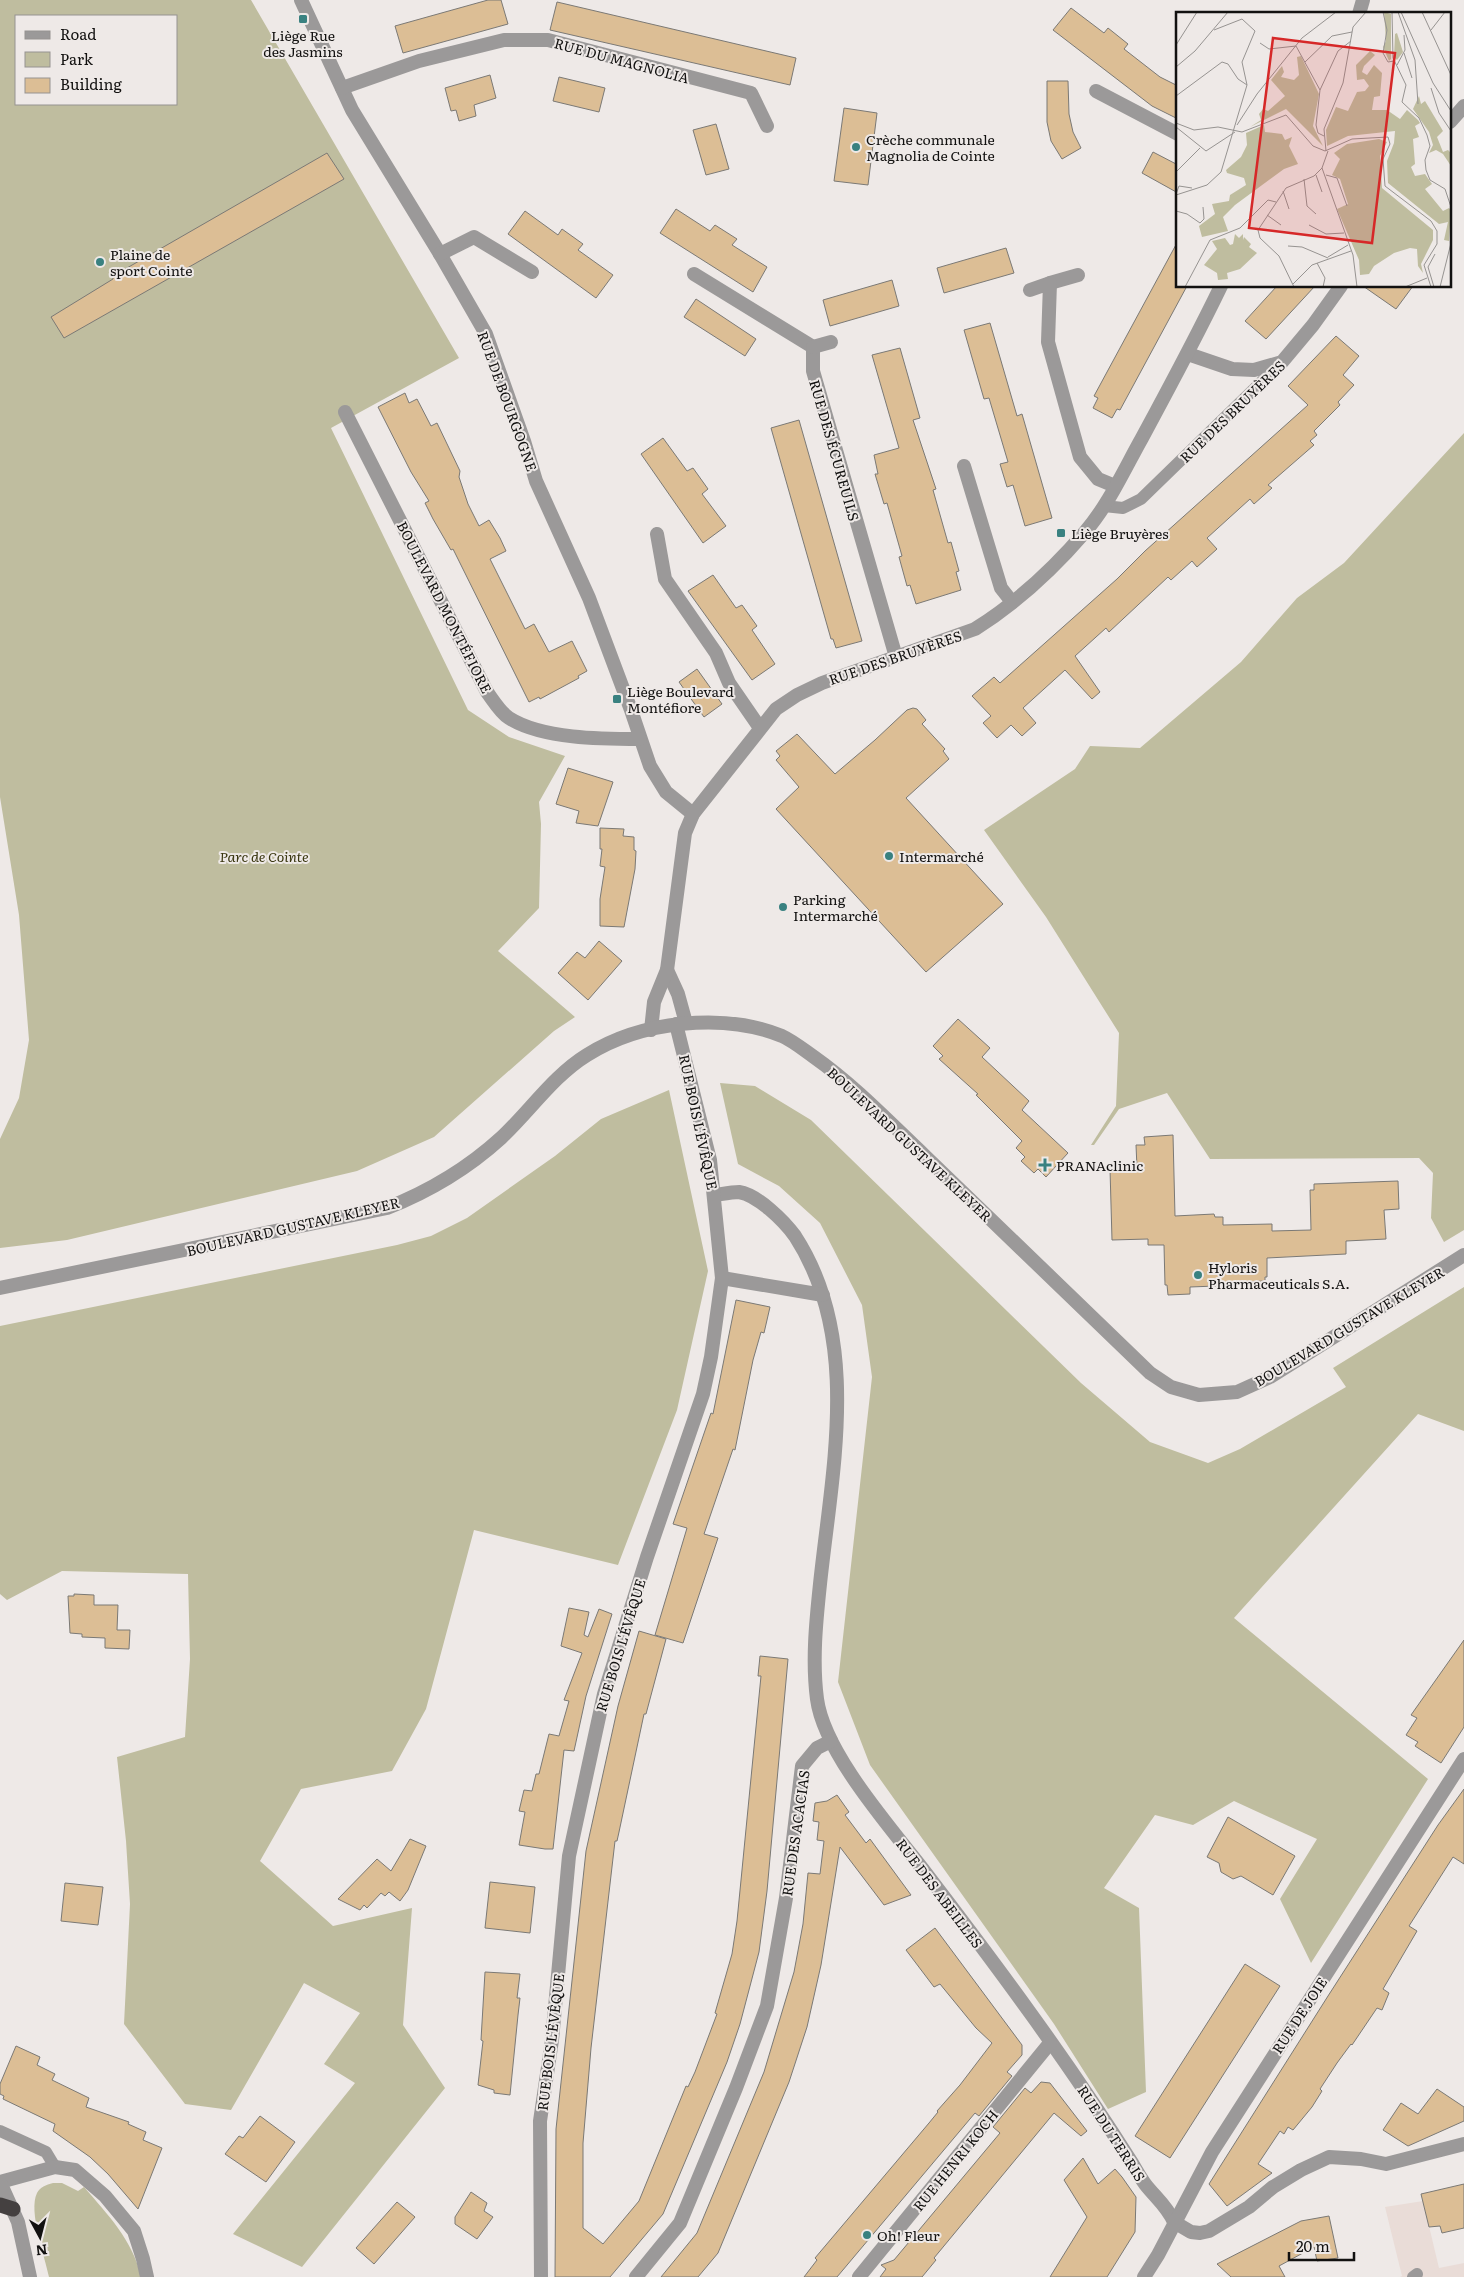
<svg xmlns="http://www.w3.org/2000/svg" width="1464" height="2277" font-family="Literata,serif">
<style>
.built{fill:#e9dcd7}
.green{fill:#bfbd9f;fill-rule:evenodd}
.building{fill:#dcbe95;stroke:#7b7975}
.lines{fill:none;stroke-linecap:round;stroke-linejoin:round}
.service{stroke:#9b9999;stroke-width:12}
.minor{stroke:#9b9999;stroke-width:14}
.tertiary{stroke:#9b9999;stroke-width:14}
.motorway{stroke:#444040;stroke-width:15}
.poi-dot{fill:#398180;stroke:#eee9e7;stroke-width:2}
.labels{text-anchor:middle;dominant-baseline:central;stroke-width:4;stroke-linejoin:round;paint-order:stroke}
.poi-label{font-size:14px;fill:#121110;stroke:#eee9e7;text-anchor:start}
.street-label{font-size:14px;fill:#121110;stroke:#eee9e7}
.park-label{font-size:14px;font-style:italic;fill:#38350e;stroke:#eee9e7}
.inset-road{fill:none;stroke:#969391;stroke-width:1}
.view{fill:#d62828;fill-opacity:0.15;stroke:#d62828;stroke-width:2.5}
.inset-edge{fill:none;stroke:#121110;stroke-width:2.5}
</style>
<rect width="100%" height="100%" fill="#eee9e7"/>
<polygon class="built" points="1423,2201 1439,2268 1464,2263 1464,2277 1400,2277 1402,2276 1385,2207"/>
<g class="green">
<path d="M0,0H251L459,358L331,428L468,710L509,737L565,756L539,802L541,824L539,908L498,951L575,1017L554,1031L434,1137L357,1171L67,1240L0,1248V1139L19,1098L29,1040L19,915L0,797ZM16,16H176V104H16Z"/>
<polygon points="1464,433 1464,1230 1444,1242 1431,1218 1433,1173 1419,1158 1210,1159 1167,1093 1119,1109 1094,1145 1091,1145 1116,1106 1119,1033 1046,917 984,830 1075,769 1090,746 1140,748 1241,662 1297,598 1344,563"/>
<polygon points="720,1083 755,1086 811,1120 1081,1383 1150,1442 1208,1463 1240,1449 1346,1387 1333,1368 1464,1287 1464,1431 1418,1414 1234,1618 1428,1779 1311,1963 1280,1899 1317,1839 1234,1801 1193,1825 1155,1815 1104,1888 1139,1908 1146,2092 1108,2109 1054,2024 870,1765 838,1682 872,1377 862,1305 820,1223 779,1186 738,1164"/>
<polygon points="669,1090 708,1271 677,1410 618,1565 474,1530 426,1709 392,1771 301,1789 260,1861 333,1926 412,1908 403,2025 445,2088 302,2267 233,2234 355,2083 324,2064 360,2013 304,1983 231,2110 185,2104 124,2024 130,1904 126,1841 117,1757 185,1737 190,1659 188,1574 62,1571 7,1600 0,1594 0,1326 397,1245 431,1236 467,1218 555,1156 601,1119"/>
<path d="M53,2183H62L78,2191L84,2187C107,2214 133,2240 141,2277H49C45,2257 28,2211 37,2193C40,2187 46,2185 53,2183Z"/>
</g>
<g class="building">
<polygon points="488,0 501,0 508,24 403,53 395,26"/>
<polygon points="557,2 796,58 790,85 550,30"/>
<polygon points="1071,8 1104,33 1108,28 1128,44 1124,49 1160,77 1178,86 1178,119 1152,106 1053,30"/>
<polygon points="490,75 496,98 474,105 476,116 459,121 456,110 451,111 445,88"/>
<polygon points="559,77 605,88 599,112 553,101"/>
<polygon points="1047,81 1068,81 1069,114 1073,132 1081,148 1062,159 1051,141 1047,122"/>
<polygon points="844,108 877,113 868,185 834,181"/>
<polygon points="716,124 729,169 706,175 693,130"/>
<polygon points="1153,152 1178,165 1178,193 1142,173"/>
<polygon points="327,153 344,179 64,338 51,317 113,279 113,276"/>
<polygon points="676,209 710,231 715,225 737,239 732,245 767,267 753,292 660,233"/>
<polygon points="525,211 558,235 562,229 583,244 578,250 613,275 596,298 508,234"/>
<polygon points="1178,241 1178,286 1187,286 1120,410 1117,409 1112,418 1093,408 1098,398 1094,396"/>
<polygon points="1006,248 1014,273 944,293 937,268"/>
<polygon points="892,280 899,306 830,326 823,300"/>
<polygon points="1277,286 1315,286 1266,339 1245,321"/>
<polygon points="1363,286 1413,286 1396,309"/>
<polygon points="696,299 756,339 745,356 684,317"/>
<polygon points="990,323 1017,416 1022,414 1052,518 1025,526 1013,485 1007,487 1000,464 1008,462 989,398 984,399 964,330"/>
<polygon points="1336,336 1359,356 1343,375 1354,385 1338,402 1340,405 1314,431 1317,435 1310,441 1314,445 1268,485 1272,488 1254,504 1250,499 1207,538 1217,549 1197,567 1192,561 1171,580 1168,577 1109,632 1106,628 1075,656 1100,692 1092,699 1065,670 1023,708 1036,723 1022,736 1011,725 997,738 983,723 991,716 972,696 994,677 1000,683 1117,579 1145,551 1308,405 1288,386"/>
<polygon points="900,348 920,418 913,420 936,489 933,490 948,543 951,542 959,571 956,572 961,590 916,604 910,585 907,586 899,557 902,556 887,503 884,504 875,474 878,474 874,455 899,448 872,355"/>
<polygon points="405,393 409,403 417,399 431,426 437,423 460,471 459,477 468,504 479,526 489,520 500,538 506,551 490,559 525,629 534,624 549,652 572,641 587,671 578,676 579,678 540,699 539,697 529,702 453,549 451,550 433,519 425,503 429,501 411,472 378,407"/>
<polygon points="799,420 862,641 836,648 833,639 831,639 771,428"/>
<polygon points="663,438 687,471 693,468 708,489 702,494 726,526 703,543 641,454"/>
<polygon points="713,575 736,608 742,605 757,626 752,630 775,664 752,680 688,591"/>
<polygon points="697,669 722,704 704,717 679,682"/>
<polygon points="913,708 917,709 926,720 922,724 945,749 943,751 949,759 906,798 1003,904 926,972 776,809 799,787 776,760 780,756 776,751 797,734 835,774 875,740 907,710"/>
<polygon points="568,768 613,782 598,826 576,823 579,811 556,804"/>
<polygon points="600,828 624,829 623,836 634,837 634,850 636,851 635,869 624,927 600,926 600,899 605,867 600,866 602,849 600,849"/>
<polygon points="599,941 622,961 588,1000 558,973 577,952 585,958"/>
<polygon points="958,1019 990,1048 982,1057 1029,1101 1022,1110 1068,1153 1046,1177 1038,1169 1034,1173 1021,1161 1025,1157 1016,1148 1022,1141 976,1095 978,1094 939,1059 943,1056 933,1046"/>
<polygon points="1173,1135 1175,1216 1214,1214 1215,1217 1223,1217 1223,1225 1272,1224 1272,1231 1311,1230 1310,1190 1314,1190 1314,1184 1398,1181 1399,1209 1384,1210 1386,1239 1346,1241 1346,1254 1267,1258 1267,1277 1265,1277 1265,1281 1216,1283 1216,1286 1190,1287 1190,1294 1168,1295 1167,1285 1165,1285 1164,1245 1148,1245 1148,1239 1112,1240 1110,1169 1137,1168 1136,1145 1145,1145 1144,1137"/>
<polygon points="736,1300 770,1307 764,1333 761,1332 753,1360 735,1450 733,1449 704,1534 718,1538 683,1643 655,1635 687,1528 673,1524 711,1413 713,1414"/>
<polygon points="74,1594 94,1595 94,1605 118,1605 117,1630 130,1630 129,1649 105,1648 105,1638 82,1637 82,1634 70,1633 68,1596 74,1596"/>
<polygon points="569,1608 589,1612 584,1635 588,1637 599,1609 612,1614 586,1696 574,1751 564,1750 553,1849 545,1849 519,1845 525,1812 519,1811 524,1790 532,1791 536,1774 539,1774 549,1734 559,1736 569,1701 564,1700 582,1653 561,1646"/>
<polygon points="639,1631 666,1639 646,1714 644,1714 619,1832 617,1841 615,1841 591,2048 583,2143 583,2228 603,2244 639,2201 686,2086 688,2087 695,2072 717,2014 715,2013 732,1954 737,1921 761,1676 758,1676 760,1656 788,1659 767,1891 759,1952 740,2024 727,2062 663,2214 610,2277 555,2277 556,2129 586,1851 618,1706"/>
<polygon points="1464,1640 1464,1727 1441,1763 1415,1746 1418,1742 1406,1735 1417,1718 1411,1715"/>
<polygon points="1464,1789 1464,1864 1453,1857 1409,1926 1417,1931 1383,1989 1389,1993 1382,2010 1377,2008 1352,2045 1351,2044 1337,2063 1320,2089 1322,2091 1312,2107 1293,2130 1288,2127 1284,2134 1280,2131 1258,2164 1272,2173 1227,2206 1209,2184 1328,1996 1438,1825"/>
<polygon points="837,1795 849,1812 845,1815 866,1843 870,1839 911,1895 884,1905 840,1847 821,1965 807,2027 789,2082 718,2253 698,2277 661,2277 697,2233 764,2072 794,1972 803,1924 808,1873 820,1874 824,1841 817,1840 819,1822 813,1821 815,1803 827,1801"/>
<polygon points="1228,1817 1295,1856 1273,1895 1241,1876 1233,1879 1221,1872 1219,1863 1207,1857"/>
<polygon points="410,1839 426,1846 408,1890 400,1901 389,1892 385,1896 381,1893 367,1908 364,1905 360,1910 338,1899 377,1859 391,1871"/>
<polygon points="490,1882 535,1887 530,1933 485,1928"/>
<polygon points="65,1883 103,1887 98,1925 61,1921"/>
<polygon points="935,1928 1022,2045 1022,2055 1007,2072 1012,2076 979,2116 975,2113 837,2277 804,2277 817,2260 815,2258 929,2123 938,2112 937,2111 960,2085 992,2043 976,2028 940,1984 934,1987 906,1950"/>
<polygon points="1245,1964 1280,1986 1170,2158 1135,2136"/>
<polygon points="485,1972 520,1974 517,1998 520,1998 518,2015 510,2095 494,2093 494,2090 478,2085 483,2041 481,2040"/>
<polygon points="16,2046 40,2057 37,2065 55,2074 52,2080 89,2098 86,2107 129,2122 128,2124 146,2132 143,2140 162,2148 138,2209 108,2174 90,2157 53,2131 55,2124 3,2099 4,2096 0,2094 0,2084"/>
<polygon points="1041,2082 1050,2083 1087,2131 1081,2136 1054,2113 934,2258 936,2260 922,2277 880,2277 886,2269 881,2265 894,2260 1000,2133 993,2127 1025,2088 1031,2093"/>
<polygon points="1437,2089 1464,2107 1464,2121 1408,2146 1383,2130 1401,2103 1418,2114"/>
<polygon points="260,2116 295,2142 266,2182 225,2154 239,2136 243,2138"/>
<polygon points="1083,2158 1098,2184 1115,2169 1122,2177 1136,2197 1135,2232 1107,2277 1050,2277 1087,2217 1064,2180"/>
<polygon points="1464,2184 1464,2228 1442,2233 1440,2226 1429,2227 1421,2194"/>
<polygon points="471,2192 487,2203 484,2211 493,2217 477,2239 455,2224 455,2217"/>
<polygon points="397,2202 415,2217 374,2264 356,2248"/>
<polygon points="1329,2216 1338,2258 1317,2261 1314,2247 1279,2266 1285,2277 1231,2277 1217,2264 1301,2221"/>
</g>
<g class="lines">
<g class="service">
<polyline points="1104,506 1123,508 1141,499 1282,362"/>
<polyline points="0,2131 46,2152 55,2167"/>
<polyline points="1413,2277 1417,2274"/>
</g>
<g class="minor">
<polyline points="301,0 352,110 440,254 486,334 524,441 536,481 589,598 631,710 650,766 666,792 693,814"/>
<polyline points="1359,14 1363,0"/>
<polyline points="342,88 419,61 504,40 548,40 751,93 767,126"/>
<polyline points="1096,91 1178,134"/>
<polyline points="1450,122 1464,106"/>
<polyline points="440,254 474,237 532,272"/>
<polyline points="694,274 813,347 813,371 896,657"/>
<polyline points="1050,283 1078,275"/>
<polyline points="1030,290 1050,283 1048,342 1080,457 1098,479 1115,486"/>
<polyline points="813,347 831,342"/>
<polyline points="1188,354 1232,369 1254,370 1282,362 1313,325 1341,286"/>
<path d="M345,412L487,692C493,700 500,712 509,718C542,739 602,739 640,739"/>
<polyline points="964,466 1001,588 1012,602"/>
<polyline points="657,534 665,579 716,653 729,683 760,728"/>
<polyline points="667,970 678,994 686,1023"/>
<path d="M651,1030L654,1002L667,970L685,833L693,814L776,709L797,695L822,683L975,629C1015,604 1054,568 1085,532C1109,504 1124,470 1142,438C1169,388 1196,338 1221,286"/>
<path d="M715,1195C722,1194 732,1192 739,1192C758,1195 784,1221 795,1236C862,1339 832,1470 820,1584C816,1622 812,1661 817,1699C824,1753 891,1828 925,1872C997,1966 1069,2063 1132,2163C1136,2170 1140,2177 1145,2184C1155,2197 1167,2206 1174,2222"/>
<polyline points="722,1278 823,1295"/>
<polyline points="0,2182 55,2167 75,2170 105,2196 134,2231 143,2259 147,2277"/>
<polyline points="1174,2222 1191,2232 1200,2233 1209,2231 1249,2207 1273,2187 1301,2170 1329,2157 1361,2159 1386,2164 1464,2144"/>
<polyline points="541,2277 540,2121 552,2040 569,1856 604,1694 647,1557 703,1394 711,1357 722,1278 710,1160 676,1024"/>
<polyline points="636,2277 680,2223 736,2088 767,2006 786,1898 802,1766 817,1748 831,1741"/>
<polyline points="859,2277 1050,2043"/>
<polyline points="1144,2277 1158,2255 1212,2152 1464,1759"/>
</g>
<g class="tertiary">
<path d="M0,1288L387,1208C430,1191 467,1169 501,1138C530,1111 553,1076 587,1055C641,1021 723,1012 782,1036C793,1041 804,1050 814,1057C855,1086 889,1122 925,1156C1000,1229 1075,1301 1150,1373L1171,1387L1199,1395L1237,1392L1270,1377L1464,1255"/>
<polyline points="0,2182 18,2222 30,2277"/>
</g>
<polyline class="motorway" points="0,2205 13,2209"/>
</g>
<g class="poi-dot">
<rect x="298" y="14" width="10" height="10" rx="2.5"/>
<circle cx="856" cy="147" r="5"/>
<circle cx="100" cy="262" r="5"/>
<rect x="1056" y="528" width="10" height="10" rx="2.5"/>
<rect x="612" y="694" width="10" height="10" rx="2.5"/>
<circle cx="889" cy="856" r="5"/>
<circle cx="783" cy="907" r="5"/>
<path d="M1042.5 1157.5h5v5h5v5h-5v5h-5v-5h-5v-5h5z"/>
<circle cx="1198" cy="1275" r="5"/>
<circle cx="867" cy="2235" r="5"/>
</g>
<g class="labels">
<g class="poi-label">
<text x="303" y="35" text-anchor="middle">Liège Rue<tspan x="303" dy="16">des Jasmins</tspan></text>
<text x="866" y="139">Crèche communale<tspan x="866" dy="16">Magnolia de Cointe</tspan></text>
<text x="110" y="254">Plaine de<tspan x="110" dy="16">sport Cointe</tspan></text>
<text x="1071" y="533">Liège Bruyères</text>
<text x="627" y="691">Liège Boulevard<tspan x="627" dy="16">Montéfiore</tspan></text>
<text x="899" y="856">Intermarché</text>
<text x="793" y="899">Parking<tspan x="793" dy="16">Intermarché</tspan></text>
<text x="1056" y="1165">PRANAclinic</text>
<text x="1208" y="1267">Hyloris<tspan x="1208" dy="16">Pharmaceuticals S.A.</tspan></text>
<text x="877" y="2235">Oh! Fleur</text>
</g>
<g class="street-label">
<text transform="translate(622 60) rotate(15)">RUE DU MAGNOLIA</text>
<text transform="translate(508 401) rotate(70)">RUE DE BOURGOGNE</text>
<text transform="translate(1232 411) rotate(-44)">RUE DES BRUYÈRES</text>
<text transform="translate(835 450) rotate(74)">RUE DES ÉCUREUILS</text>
<text transform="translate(445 607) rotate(63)">BOULEVARD MONTÉFIORE</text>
<text transform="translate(895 657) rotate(-19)">RUE DES BRUYÈRES</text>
<text transform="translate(699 1122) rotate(78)">RUE BOIS L'ÉVÊQUE</text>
<text transform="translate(910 1144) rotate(43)">BOULEVARD GUSTAVE KLEYER</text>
<text transform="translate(293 1226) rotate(-13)">BOULEVARD GUSTAVE KLEYER</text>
<text transform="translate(1349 1326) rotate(-31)">BOULEVARD GUSTAVE KLEYER</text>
<text transform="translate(620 1645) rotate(-73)">RUE BOIS L'ÉVÊQUE</text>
<text transform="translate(795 1833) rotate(-82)">RUE DES ACACIAS</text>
<text transform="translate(940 1893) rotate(53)">RUE DES ABEILLES</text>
<text transform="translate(1299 2015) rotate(-57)">RUE DE JOIE</text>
<text transform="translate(550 2042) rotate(-83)">RUE BOIS L'ÉVÊQUE</text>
<text transform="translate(1112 2133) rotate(57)">RUE DU TERRIS</text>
<text transform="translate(955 2160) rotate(-51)">RUE HENRI KOCH</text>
</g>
<g class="park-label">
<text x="264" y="856">Parc de Cointe</text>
</g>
</g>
<g transform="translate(1176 12)">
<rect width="275" height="275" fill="#eee9e7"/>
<path d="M208,0L215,2V47L213,49L207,35L210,29ZM221,21L227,40L221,48L218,45L219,22ZM194,39L199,43L188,54L186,60L191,63L198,53L206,61L204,84L198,85L196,98H211L224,107L231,98L242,108L244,111L239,114L243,125L237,127L239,152L235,155L239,164L249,162L256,172L249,177L267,199L273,196L275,198L273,229L268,228L272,210L263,212L212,171L211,149L218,131L219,119L172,124L151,134L150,118L160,95L172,99L181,80L189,79L193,74L188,67L181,68L180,53ZM125,44L143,82L137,114L147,134L110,97L74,115L85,108L83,102L87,97L92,99L109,84L95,68L106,54L108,60L105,65L118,68L123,63L121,45ZM243,84L245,92L249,89L267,119L261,125L267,140L272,138L275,141V154L267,142L260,138L253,141L257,133L253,120L237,97ZM88,113L89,120L106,122L109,128L116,125L113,134L122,152L108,157L59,193L47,205L52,219L26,225L23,214L39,202L36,192L53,189L54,183L70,173L68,166L51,161L50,158L65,145L71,133L70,121ZM203,127L211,130L204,144L206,176L257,218V228L245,252L247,261L242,254L241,237L234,236L218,241L198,254L193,262L184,263L183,248L161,197L172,192L164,167L156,163L164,147L158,141L171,132ZM59,222L63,226L67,222V228L68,225L75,232L73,235L81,241L64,257L51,261L52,267L42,268L41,261L28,253L41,237L36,229L49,226L54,233L57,232Z" fill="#bfbd9f"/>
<path class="inset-road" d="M207,0L211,18L207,41L212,50L218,49M216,0L217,46L230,73L226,90L243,106L251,123L254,134L249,148L250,158L254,168L269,177L275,195M222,0L239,48L242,92M225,0L257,71L275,99M246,0L275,63M255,18L269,0M84,31L93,37L120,34M0,33L21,0M120,34L144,78M228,41L236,66M129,50L156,24L176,20M221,53L229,38L228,23M0,55L19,39L52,0M255,76L263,101L275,119M0,84L46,50L52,52L62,67L71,73M0,111L18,118L42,115L66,120L110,103L137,134L149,139L176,127L212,125L214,132L207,147L209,174L255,209L261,219V232L248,253L255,275M61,113L81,82L126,26L160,0M0,115L30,139L59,120M148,124L142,121L140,113L144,78L162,39L175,29M150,139L148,117L167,71L177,15L190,0M146,156L177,243L181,275M0,160L24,136M140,163L146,180M150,163L161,166L171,194M128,167L131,194L140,202M107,179L113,197M0,182L3,174L16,176M0,183L31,173L45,160L71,73L66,50L79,19L66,7L38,18M0,199L11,202L24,211L28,207L27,195M91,203L105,213M133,213L150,222L168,221M112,234L126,235L152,246M152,245L172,233M141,251L149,266L147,275M117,272L136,253L175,239M9,275L34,228L64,216L92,188L100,190M118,275L103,244L84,226L82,218L110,176L138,164L146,156L152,139M229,275L251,266M258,275L252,255L259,242M264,275L275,231"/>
<path class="view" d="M97,26L219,41L196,231L73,216Z"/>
<rect width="275" height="275" class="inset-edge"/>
</g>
<rect x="15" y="15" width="162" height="90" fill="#eee9e7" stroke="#969391"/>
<rect x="25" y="31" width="25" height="8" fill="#9b9999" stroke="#969391"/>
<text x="60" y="40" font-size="15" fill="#121110">Road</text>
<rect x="25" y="52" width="25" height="15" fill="#bfbd9f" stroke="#969391"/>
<text x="60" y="65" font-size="15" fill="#121110">Park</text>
<rect x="25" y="78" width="25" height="15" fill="#dcbe95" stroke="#969391"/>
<text x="60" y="90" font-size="15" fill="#121110">Building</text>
<g transform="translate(40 2237) rotate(173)" stroke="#eee9e7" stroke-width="4" paint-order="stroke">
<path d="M0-4L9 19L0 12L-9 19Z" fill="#121110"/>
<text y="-8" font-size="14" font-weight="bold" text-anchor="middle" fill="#121110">N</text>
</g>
<path d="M1289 2252v8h65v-8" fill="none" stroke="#121110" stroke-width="2.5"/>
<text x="1296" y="2252" font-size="15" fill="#121110" stroke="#eee9e7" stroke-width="4" paint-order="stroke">20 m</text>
</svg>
